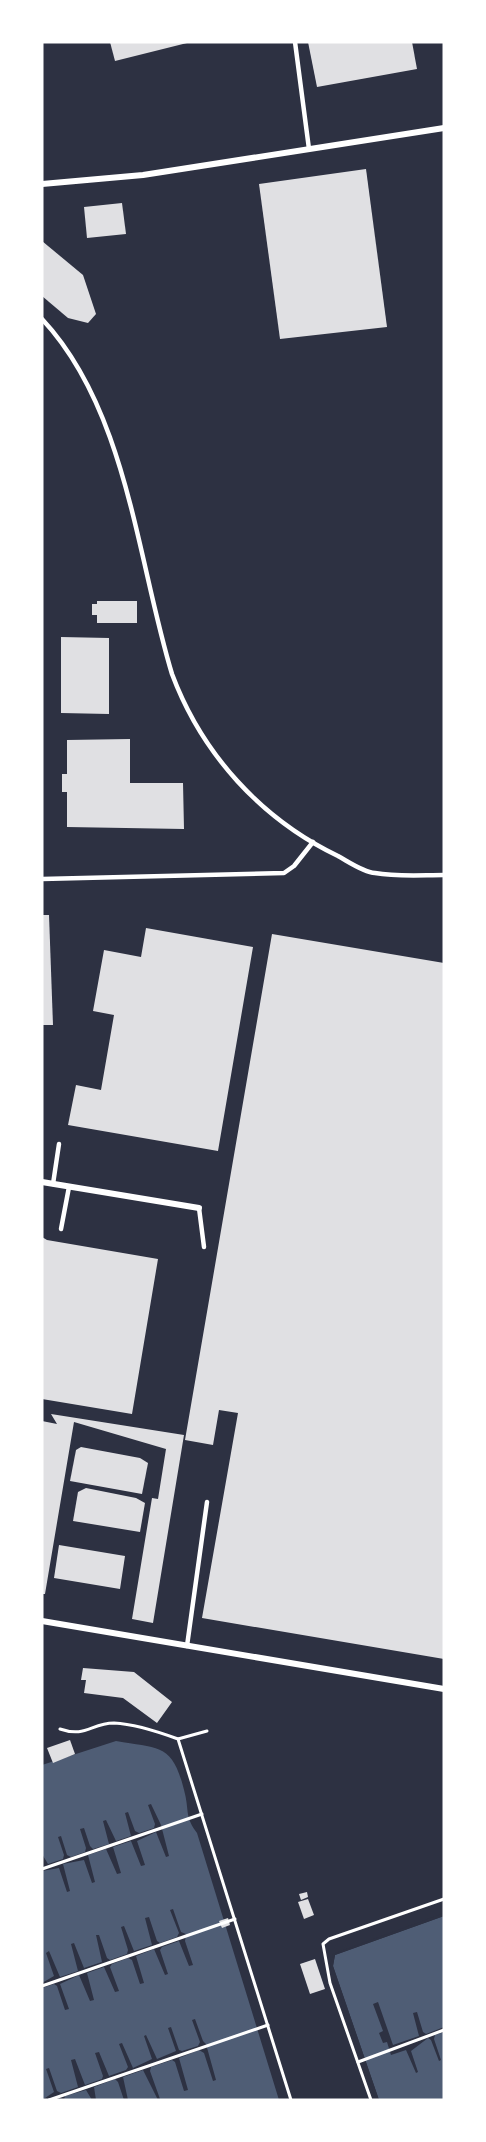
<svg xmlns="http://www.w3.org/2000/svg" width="486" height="2142" font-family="'Sofia Sans Condensed',sans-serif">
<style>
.water{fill:#4f5d75}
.pier{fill:#2d3142}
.building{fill:#e0e0e3}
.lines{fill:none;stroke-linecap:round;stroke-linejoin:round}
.path{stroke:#fff;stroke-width:3}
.service{stroke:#fff;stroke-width:4.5}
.minor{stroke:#fff;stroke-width:6}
</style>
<rect width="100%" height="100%" fill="#2d3142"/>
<g class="water">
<path d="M116,1741C161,1749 173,1743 185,1794C189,1811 185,1817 197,1833L279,2100H42V1765Z"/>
<polygon points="444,1916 444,2100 379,2100 333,1966 335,1955"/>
</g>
<g class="pier">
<polygon points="151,1804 161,1825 169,1856 166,1857 156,1832 137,1841 145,1865 141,1866 131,1841 113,1847 121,1873 117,1874 106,1849 88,1855 95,1882 92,1883 84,1860 63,1864 70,1891 67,1892 59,1868 42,1871 42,1854 48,1864 63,1859 64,1855 58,1837 61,1836 67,1855 71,1857 85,1852 86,1848 80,1829 84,1828 90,1846 93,1849 109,1844 103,1821 106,1820 116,1841 131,1836 125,1813 128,1812 135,1831 139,1833 154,1828 155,1824 148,1805"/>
<polygon points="173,1909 181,1932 186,1934 185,1941 193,1965 189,1966 179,1941 162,1947 160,1950 168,1974 165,1975 154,1949 136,1956 144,1983 140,1984 132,1960 128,1958 112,1964 110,1967 119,1991 115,1992 104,1967 87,1973 94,2000 90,2001 79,1975 60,1984 69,2009 65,2010 57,1986 54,1984 42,1988 42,1983 54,1976 46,1953 49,1951 60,1977 78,1971 71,1944 74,1943 84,1968 102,1962 96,1935 99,1935 107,1958 110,1960 127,1954 128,1950 121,1927 124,1926 134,1951 152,1945 145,1918 149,1917 157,1941 160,1943 177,1937 179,1933 170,1910"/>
<polygon points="444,1913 444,1916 335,1955 333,1966 379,2100 376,2100 330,1967 333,1954"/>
<polygon points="378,2002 393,2045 419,2036 413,2013 417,2012 423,2032 426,2034 444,2027 444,2032 435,2035 434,2039 441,2060 439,2061 431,2040 428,2038 411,2051 418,2072 416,2073 406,2050 391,2055 387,2042 383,2043 379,2033 383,2031 373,2004"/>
<polygon points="195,2019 203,2041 206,2044 216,2080 213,2081 204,2053 199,2050 179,2058 188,2090 184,2091 175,2062 172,2060 151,2067 150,2071 160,2099 158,2100 143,2070 123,2077 128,2100 124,2100 118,2082 115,2079 94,2087 96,2100 92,2100 86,2090 65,2096 64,2100 42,2100 54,2092 46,2069 49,2068 57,2091 61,2093 78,2087 71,2060 75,2059 85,2085 102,2079 103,2076 95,2053 99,2052 109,2076 126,2070 128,2067 119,2044 122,2043 133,2068 152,2059 144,2036 146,2035 157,2059 176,2051 168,2028 171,2027 179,2050 182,2051 198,2046 200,2042 192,2020"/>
</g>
<g class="building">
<polygon points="110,42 187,42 187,43 115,61"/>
<polygon points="308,42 412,42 417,69 317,87"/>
<polygon points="366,169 387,327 280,339 259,184"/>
<polygon points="122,203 126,234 87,238 84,207"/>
<polygon points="42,241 83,275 96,314 88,323 68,318 42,296"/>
<polygon points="97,601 137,601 137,623 97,623 97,615 92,615 92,604 97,604"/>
<polygon points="61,637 109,638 109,714 61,713"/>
<polygon points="130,739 130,783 183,783 184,829 67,827 67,792 62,792 62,774 67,774 67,740"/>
<polygon points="42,915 49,915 53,1025 42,1025"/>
<polygon points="146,928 253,947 218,1151 68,1125 76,1085 101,1090 114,1015 93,1011 104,950 141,957"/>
<polygon points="272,934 444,963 444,1659 202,1618 238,1413 219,1410 213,1445 185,1440"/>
<polygon points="42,1237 47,1240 158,1259 132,1414 42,1399"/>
<polygon points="51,1414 184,1435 153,1623 132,1619 152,1498 158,1499 166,1449 74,1422 45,1594 42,1594 42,1421 57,1424"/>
<polygon points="81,1447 140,1458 148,1463 142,1494 70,1481 76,1450"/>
<polygon points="86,1488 136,1498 145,1503 140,1532 73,1521 78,1492"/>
<polygon points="59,1545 125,1556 120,1589 54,1578"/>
<polygon points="83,1668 134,1672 172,1702 157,1723 123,1698 84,1693 86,1680 81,1680"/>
<polygon points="70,1740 75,1754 53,1763 47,1748"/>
<polygon points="307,1892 308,1897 301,1900 299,1894"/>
<polygon points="308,1899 314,1915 304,1919 298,1902"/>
<polygon points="228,1918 230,1925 222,1928 219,1921"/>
<polygon points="315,1959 325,1989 310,1994 300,1964"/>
</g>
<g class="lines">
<g class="path">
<path d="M60,1729C86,1738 91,1723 114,1723C134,1724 159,1732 178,1739L291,2100"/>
<polyline points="178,1739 207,1731"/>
<polyline points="42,1869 202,1814"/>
<polyline points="42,1986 235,1919"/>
<polyline points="358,2062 444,2030"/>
<polyline points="49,2100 268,2025"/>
<polyline points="371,2100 330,1983 323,1944 329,1939 444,1899"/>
</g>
<g class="service">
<polyline points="295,42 309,149"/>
<path d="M42,319C127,410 137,559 172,674C202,754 261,819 338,856C349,862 363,872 375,873C397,877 422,875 444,875"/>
<polyline points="42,879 284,873 294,866 313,842"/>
<polyline points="53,1184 59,1144"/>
<polyline points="199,1208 204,1247"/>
<polyline points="61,1229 69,1187"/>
<polyline points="187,1646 207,1502"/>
</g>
<g class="minor">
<polyline points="42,184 143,175 444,128"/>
<polyline points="42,1182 199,1208"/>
<polyline points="42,1621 444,1689"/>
</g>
</g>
<rect width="486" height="2142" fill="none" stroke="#ffffff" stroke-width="87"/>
</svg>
